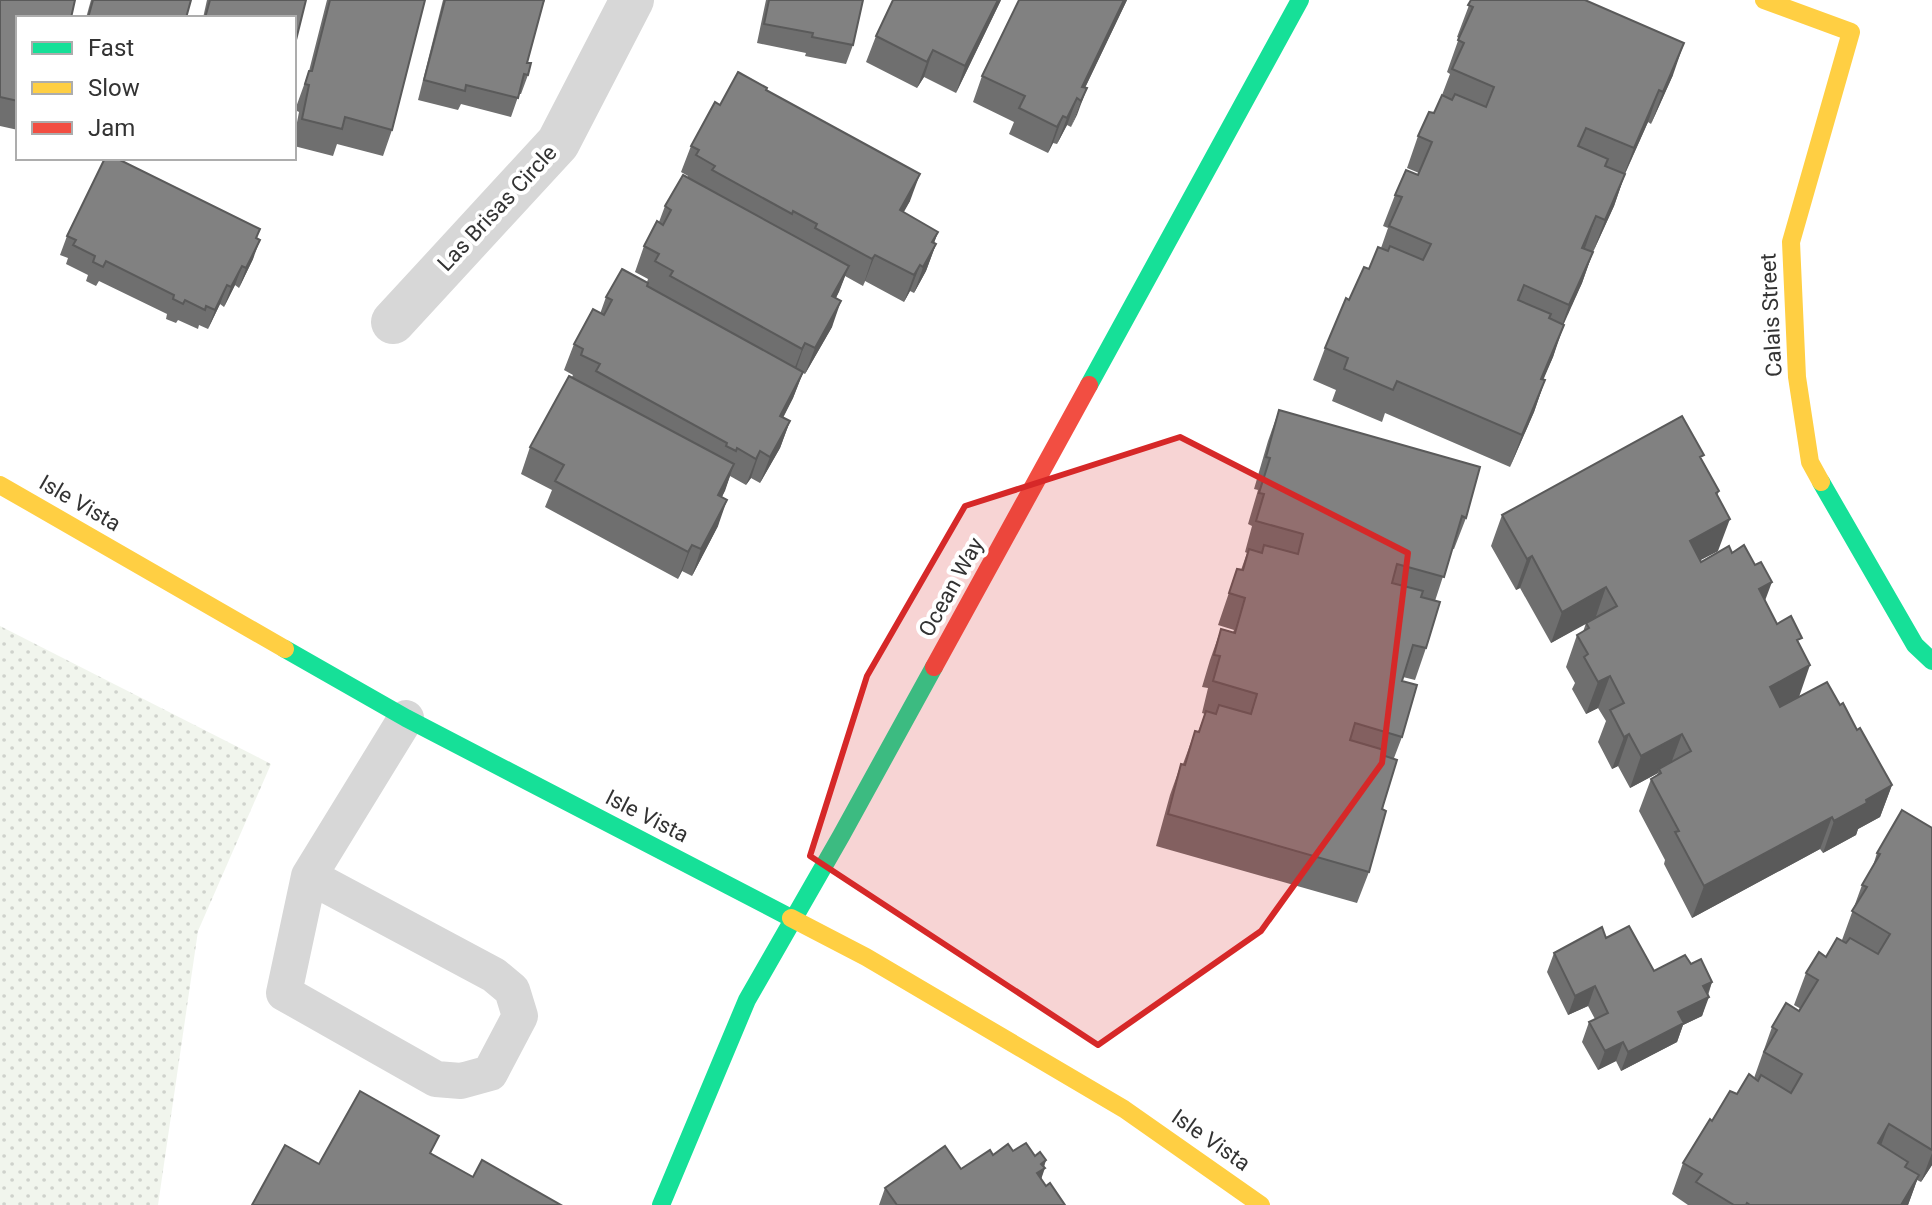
<svg xmlns="http://www.w3.org/2000/svg" width="1932" height="1205" font-family="Roboto,sans-serif">
<style>
.grass{fill:url(#grass-dots)}
.lines{fill:none;stroke-linecap:round;stroke-linejoin:round}
.lane{stroke:#d7d7d7;stroke-width:36}
.street{stroke:#d7d7d7;stroke-width:44}
.fast{stroke:#16e098;stroke-width:18}
.slow{stroke:#ffcf43;stroke-width:18}
.jam{stroke:#f24e42;stroke-width:18}
.wall{fill:#6f6f6f}
.shaded-wall{fill:#5a5a5a}
.building{fill:#818181;stroke:#5a5a5a;stroke-width:2}
.marked{fill:#d62828;fill-opacity:0.2;stroke:#d62828;stroke-width:6;stroke-linejoin:round}
.labels{text-anchor:middle;dominant-baseline:central;stroke-width:8;stroke-linejoin:round;paint-order:stroke}
.street-label{font-size:22px;fill:#333;stroke:#fff}
</style>
<defs>
<pattern id="grass-dots" width="8" height="8" patternUnits="userSpaceOnUse" patternTransform="scale(2)"><rect width="8" height="8" fill="#f1f5ed"/><path d="M2 2h.1M6 6h.1" fill="none" stroke="#cfd2cc" stroke-width="1.8" stroke-linecap="round"/></pattern>
</defs>
<rect width="100%" height="100%" fill="#fff"/>
<polygon class="grass" points="0,626 271,764 198,931 158,1205 0,1205"/>
<g class="lines">
<polyline class="lane" points="309,876 494,975 512,990 520,1016 490,1073 461,1081 436,1079 284,993 309,876 406,718"/>
<polyline class="street" points="393,322 558,143 632,0"/>
<g class="fast">
<polyline points="1089,385 1300,0"/>
<polyline points="1821,482 1915,645 1932,661"/>
<polyline points="285,649 406,718 791,918"/>
<polyline points="661,1205 747,1000 841,836 934,667"/>
</g>
<g class="slow">
<polyline points="1764,0 1851,32 1791,242 1797,377 1810,462 1821,482"/>
<polyline points="0,485 285,649"/>
<polyline points="791,918 866,957 1124,1109 1261,1205"/>
</g>
<polyline class="jam" points="934,667 1089,385"/>
</g>
<g class="wall">
<polygon points="0,0 18,18 18,130 0,126"/>
<polygon points="91,0 191,0 186,18 86,18"/>
<polygon points="207,0 306,0 294,18 203,18"/>
<polygon points="327,0 425,0 392,130 383,156 337,144 333,156 294,146 294,138 299,112 295,110 309,71"/>
<polygon points="443,0 545,0 541,9 527,63 528,75 521,94 519,94 511,117 461,104 458,110 418,100"/>
<polygon points="766,0 863,0 853,45 846,64 805,56 806,53 757,43"/>
<polygon points="1001,0 956,93 924,77 917,88 866,62 876,36"/>
<polygon points="1019,0 1127,0 1085,88 1087,88 1071,127 1067,125 1057,144 1053,143 1048,153 1009,134 1014,122 973,102 982,76"/>
<polygon points="1471,0 1673,75 1651,124 1648,122 1625,174 1614,206 1593,252 1585,248 1593,252 1582,283 1563,324 1553,357 1543,379 1545,380 1534,412 1510,467 1385,413 1382,422 1332,401 1336,390 1313,380 1325,348 1349,300 1381,248 1388,228 1383,226 1395,195 1419,173 1407,168 1418,136 1434,113 1442,95 1450,74 1447,72 1459,38 1457,37"/>
<polygon points="766,90 910,201 903,212 938,232 934,243 936,244 926,271 914,293 910,291 904,302 865,281 863,286 845,276 836,298 832,327 805,374 803,373 793,398 783,418 790,421 780,448 760,483 751,478 746,485 730,476 722,497 718,526 692,576 682,571 678,579 545,507 552,490 521,474 530,447 572,377 573,375 564,370 574,344 600,314 606,297 647,282 648,279 635,272 644,246 659,222 665,206 688,177 688,176 681,172 691,146 720,105"/>
<polygon points="67,236 257,239 253,259 239,288 235,285 224,307 220,304 208,329 199,325 198,329 178,320 176,323 166,319 167,314 99,281 96,286 86,281 88,275 66,264 68,258 60,255"/>
<polygon points="1279,410 1466,518 1454,549 1452,549 1435,601 1426,648 1415,680 1403,677 1402,681 1402,737 1394,758 1369,872 1357,903 1156,846 1170,795 1181,764 1183,764 1195,731 1198,732 1205,714 1202,713 1208,688 1202,687 1210,660 1221,629 1233,632 1234,630 1218,625 1237,569 1241,570 1247,553 1245,552 1252,526 1248,524 1258,490 1254,489 1268,441"/>
<polygon points="1702,460 1719,491 1717,496 1718,551 1700,560 1701,562 1732,553 1765,601 1777,624 1800,644 1799,697 1840,705 1857,730 1892,785 1880,817 1858,829 1856,835 1823,853 1820,849 1692,918 1664,864 1665,860 1639,811 1651,779 1656,776 1658,773 1630,788 1618,766 1612,769 1598,742 1606,721 1598,708 1586,714 1572,689 1575,683 1566,667 1577,635 1583,632 1586,623 1551,643 1520,588 1516,590 1491,546 1502,515"/>
<polygon points="1932,828 1932,1165 1921,1182 1917,1180 1908,1205 1688,1205 1672,1194 1683,1163 1712,1121 1737,1094 1754,1078 1772,1027 1799,1011 1801,1009 1794,1005 1806,973 1826,957 1842,940 1862,885 1872,869 1877,853"/>
<polygon points="1606,938 1654,971 1691,964 1712,982 1702,1016 1683,1025 1677,1042 1621,1071 1616,1061 1598,1070 1582,1042 1589,1022 1595,1019 1588,1006 1568,1015 1547,972 1554,953"/>
<polygon points="993,1155 1035,1156 1046,1160 1041,1179 1046,1186 1065,1205 879,1205 885,1188 961,1169"/>
</g>
<g class="shaded-wall">
<polygon points="998,0 1001,0 956,93 965,66"/>
<polygon points="1124,0 1127,0 1079,100 1082,87"/>
<polygon points="1684,43 1673,75 1651,124 1663,92"/>
<polygon points="933,50 924,77 917,88 927,62"/>
<polygon points="1087,88 1077,115 1071,127 1081,101"/>
<polygon points="1659,90 1648,122 1622,180 1634,148"/>
<polygon points="1077,98 1067,125 1057,144 1067,118"/>
<polygon points="1063,116 1053,143 1048,153 1057,127"/>
<polygon points="920,174 910,201 890,237 900,210"/>
<polygon points="1625,174 1614,206 1593,252 1605,220"/>
<polygon points="1596,216 1585,248 1571,279 1582,248"/>
<polygon points="938,232 929,256 936,244 926,271 914,293 932,242"/>
<polygon points="260,240 253,259 239,288 246,268"/>
<polygon points="1593,252 1582,283 1558,337 1569,305"/>
<polygon points="875,255 865,281 863,286 872,259"/>
<polygon points="920,265 910,291 904,302 914,275"/>
<polygon points="242,266 235,285 224,307 231,287"/>
<polygon points="849,266 839,292 823,322 832,296"/>
<polygon points="227,285 220,304 208,329 215,310"/>
<polygon points="841,301 832,327 805,374 815,348"/>
<polygon points="1564,325 1553,357 1530,411 1541,379"/>
<polygon points="805,343 796,369 792,375 802,349"/>
<polygon points="803,372 793,398 770,442 780,416"/>
<polygon points="1545,380 1534,412 1510,467 1522,435"/>
<polygon points="790,421 780,448 760,483 770,457"/>
<polygon points="760,451 751,478 746,485 756,459"/>
<polygon points="734,464 725,491 709,521 718,495"/>
<polygon points="727,500 718,526 692,576 701,549"/>
<polygon points="1730,519 1718,551 1678,572 1690,541"/>
<polygon points="692,545 682,571 678,579 688,552"/>
<polygon points="1532,556 1520,588 1516,590 1527,559"/>
<polygon points="1772,582 1760,614 1759,589"/>
<polygon points="1606,587 1595,619 1551,643 1562,612"/>
<polygon points="1810,665 1799,697 1758,719 1770,687"/>
<polygon points="1610,676 1598,708 1586,714 1598,682"/>
<polygon points="1629,734 1618,766 1612,769 1624,737"/>
<polygon points="1682,734 1670,766 1659,769 1658,773 1630,788 1641,756"/>
<polygon points="1892,785 1880,817 1858,829 1856,835 1823,853 1834,821 1866,800"/>
<polygon points="1832,817 1820,849 1692,918 1704,886"/>
<polygon points="1712,982 1706,998 1709,997 1702,1016 1683,1025 1677,1042 1621,1071 1628,1052 1678,1012 1703,986"/>
<polygon points="1595,986 1588,1006 1568,1015 1575,996"/>
<polygon points="1623,1042 1616,1061 1598,1070 1605,1051"/>
<polygon points="1889,1124 1877,1156 1878,1143"/>
<polygon points="1932,1153 1932,1165 1921,1182"/>
<polygon points="1046,1160 1042,1170 1045,1168 1036,1194 1028,1200 1041,1164"/>
<polygon points="1919,1175 1908,1205 1901,1205"/>
</g>
<g class="building">
<polygon points="0,0 75,0 71,18 18,18 18,101 0,97"/>
<polygon points="93,0 191,0 186,18 88,18"/>
<polygon points="210,0 306,0 294,48 294,18 205,18"/>
<polygon points="330,0 425,0 392,130 345,117 342,129 302,119 309,85 305,84 309,71 312,71"/>
<polygon points="445,0 544,0 527,63 531,63 528,75 524,74 518,98 466,85 465,91 424,80"/>
<polygon points="769,0 863,0 853,45 812,37 813,33 764,24"/>
<polygon points="893,0 998,0 965,66 933,50 927,62 876,36"/>
<polygon points="1019,0 1124,0 1082,87 1087,88 1081,101 1077,98 1067,118 1063,116 1057,127 1019,108 1025,96 982,76"/>
<polygon points="1471,0 1585,0 1684,43 1663,92 1659,90 1634,148 1586,128 1578,146 1608,159 1605,166 1625,174 1605,220 1596,216 1582,248 1593,252 1569,305 1524,285 1518,300 1551,314 1549,318 1564,325 1541,379 1545,380 1522,435 1397,381 1393,390 1344,369 1348,358 1325,348 1346,298 1349,300 1364,267 1369,269 1378,247 1388,251 1390,246 1423,260 1431,244 1389,226 1402,197 1395,195 1406,170 1418,175 1432,142 1418,136 1429,112 1434,113 1442,95 1452,100 1455,94 1486,107 1494,87 1452,69 1464,43 1458,40 1473,7 1468,5"/>
<polygon points="738,72 767,88 766,90 920,174 900,210 938,232 932,242 936,244 923,267 920,265 914,275 875,255 872,259 815,228 817,224 793,211 792,214 712,170 715,166 696,155 699,150 691,146 715,102 720,105"/>
<polygon points="105,158 116,158 260,229 256,238 260,240 246,268 242,266 231,287 227,285 215,310 206,306 205,310 185,300 183,304 173,299 174,295 106,261 103,267 93,262 95,256 73,245 76,240 67,236"/>
<polygon points="683,175 849,266 832,296 841,301 815,348 805,343 802,349 670,276 673,271 655,261 659,254 644,246 657,221 663,225 671,210 665,206"/>
<polygon points="622,269 648,283 647,286 803,372 780,416 790,421 770,457 760,451 756,459 737,448 736,451 726,446 727,443 596,371 600,364 581,355 583,349 574,344 593,309 604,315 612,300 606,297"/>
<polygon points="569,376 734,464 718,495 727,500 701,549 692,545 688,552 555,481 564,465 530,447"/>
<polygon points="1279,410 1480,467 1466,518 1462,516 1444,577 1397,564 1392,583 1423,591 1421,597 1440,602 1426,648 1413,645 1402,681 1417,685 1402,737 1355,723 1350,740 1384,750 1382,755 1397,760 1382,809 1386,811 1369,872 1168,814 1181,764 1185,765 1195,731 1199,732 1206,711 1216,714 1219,705 1251,714 1257,694 1213,681 1220,656 1214,655 1221,629 1235,633 1245,598 1229,593 1237,569 1243,570 1249,549 1262,553 1264,545 1298,554 1303,534 1256,521 1264,494 1259,493 1270,458 1266,457"/>
<polygon points="1682,416 1704,455 1700,457 1719,491 1716,493 1730,519 1690,541 1701,562 1729,546 1732,553 1744,545 1755,565 1761,562 1772,582 1759,589 1777,624 1791,616 1802,638 1797,640 1810,665 1770,687 1780,707 1827,682 1840,705 1843,703 1857,730 1860,728 1892,785 1866,800 1867,803 1834,821 1832,817 1704,886 1675,832 1679,831 1651,779 1661,773 1659,769 1691,751 1682,734 1641,756 1629,734 1624,737 1610,710 1624,703 1610,676 1598,682 1584,657 1588,654 1577,635 1589,628 1586,623 1617,606 1606,587 1562,612 1532,556 1527,559 1502,515"/>
<polygon points="1902,810 1932,828 1932,1150 1889,1124 1878,1143 1908,1162 1905,1167 1919,1175 1901,1205 1750,1205 1747,1203 1746,1205 1734,1205 1696,1182 1702,1174 1683,1163 1710,1119 1712,1121 1730,1091 1737,1094 1749,1074 1758,1081 1761,1075 1791,1093 1802,1074 1764,1052 1777,1030 1772,1027 1786,1003 1799,1011 1818,980 1806,973 1819,952 1826,957 1837,938 1846,943 1850,938 1878,954 1890,934 1852,911 1867,887 1862,885 1880,854 1877,853"/>
<polygon points="1629,926 1654,971 1685,955 1691,964 1701,959 1712,982 1703,986 1709,997 1678,1012 1684,1023 1628,1052 1623,1042 1605,1051 1589,1022 1608,1013 1595,986 1575,996 1554,953 1602,927 1606,938"/>
<polygon points="360,1091 439,1136 430,1153 473,1177 482,1160 561,1205 252,1205 285,1145 319,1164"/>
<polygon points="1026,1143 1035,1156 1040,1152 1046,1160 1041,1164 1045,1168 1037,1173 1046,1186 1050,1183 1065,1205 897,1205 885,1188 945,1146 961,1169 990,1150 993,1155 1008,1144 1013,1151"/>
</g>
<path class="marked" d="M1180,437L1408,553L1382,763L1261,931L1098,1045L810,856L867,676L965,506Z"/>
<g class="labels">
<g class="street-label">
<text transform="translate(497 208) rotate(-47)">Las Brisas Circle</text>
<text transform="translate(1771 315) rotate(-93)">Calais Street</text>
<text transform="translate(80 503) rotate(30)">Isle Vista</text>
<text transform="translate(951 587) rotate(-61)">Ocean Way</text>
<text transform="translate(647 816) rotate(27)">Isle Vista</text>
<text transform="translate(1211 1140) rotate(35)">Isle Vista</text>
</g>
</g>
<rect x="16" y="16" width="280" height="144" fill="#ffffff" stroke="#adadad" stroke-width="2"/>
<rect x="32" y="42" width="40" height="12" fill="#16e098" stroke="#adadad" stroke-width="2"/>
<text x="88" y="56" font-size="24" fill="#333333">Fast</text>
<rect x="32" y="82" width="40" height="12" fill="#ffcf43" stroke="#adadad" stroke-width="2"/>
<text x="88" y="96" font-size="24" fill="#333333">Slow</text>
<rect x="32" y="122" width="40" height="12" fill="#f24e42" stroke="#adadad" stroke-width="2"/>
<text x="88" y="136" font-size="24" fill="#333333">Jam</text>
</svg>
